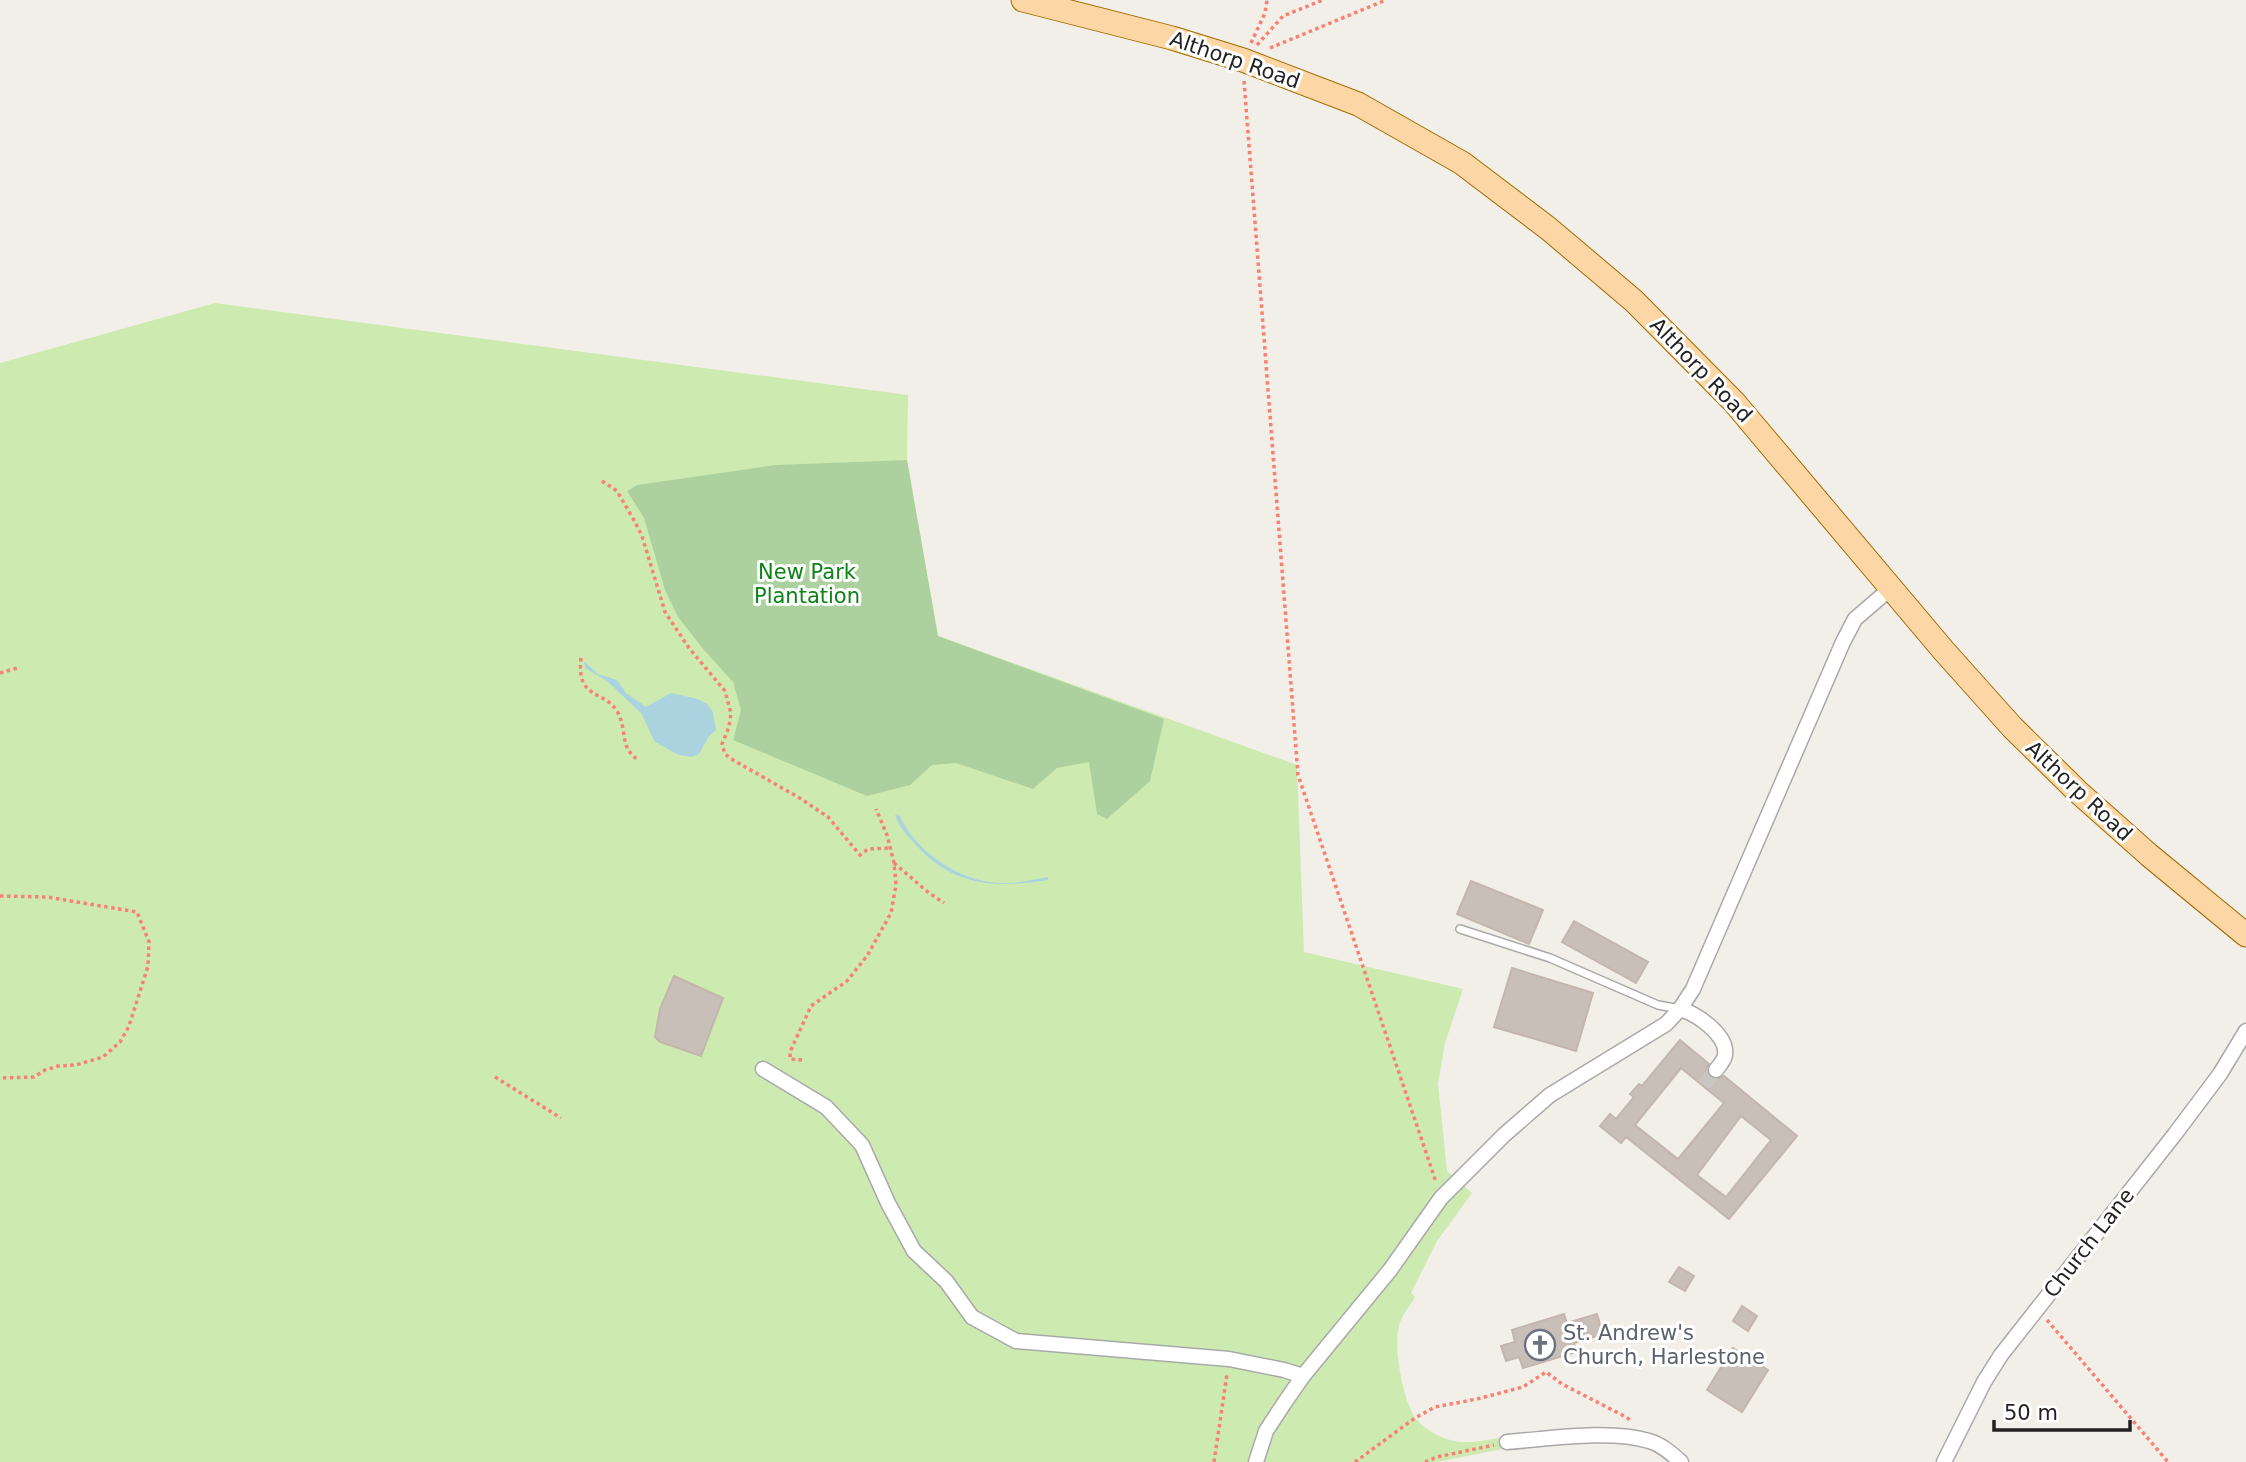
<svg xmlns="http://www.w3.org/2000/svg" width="2246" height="1462" font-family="'DejaVu Sans',sans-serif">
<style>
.grass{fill:#cdebb0}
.forest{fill:#add19e}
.water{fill:#aad3df}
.building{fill:#c7bfb8;stroke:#c4b6ab;stroke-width:2;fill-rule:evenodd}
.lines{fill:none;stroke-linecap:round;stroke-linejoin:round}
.street-tunnel{stroke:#c8c6c1;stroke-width:14;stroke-dasharray:14 7;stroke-linecap:butt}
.lane-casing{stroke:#a9a9a9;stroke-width:10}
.street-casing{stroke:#a9a9a9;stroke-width:17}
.primary-casing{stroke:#a06b00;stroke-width:25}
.path{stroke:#fa8072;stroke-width:3.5;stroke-dasharray:3.5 3.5;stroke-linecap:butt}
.lane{stroke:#fff;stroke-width:7}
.street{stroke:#fff;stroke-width:14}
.primary{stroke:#fcd6a4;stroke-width:23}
.labels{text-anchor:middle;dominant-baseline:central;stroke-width:6;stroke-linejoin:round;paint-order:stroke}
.street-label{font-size:21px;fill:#222;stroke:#fff}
.park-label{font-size:21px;fill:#0c8416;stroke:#fff}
.worship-label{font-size:21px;fill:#5b616d;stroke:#fff;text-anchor:start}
</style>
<rect width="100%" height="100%" fill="#f2efe9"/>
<path class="grass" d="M215,303L908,395L907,460L938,636L1297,765L1304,952L1463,989L1445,1043L1438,1084L1447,1171L1472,1193L1437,1241L1411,1293L1415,1297C1410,1306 1401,1316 1399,1326C1393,1347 1403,1398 1414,1416C1421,1427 1438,1437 1450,1440C1468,1445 1487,1440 1504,1437L1507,1448L1438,1462H0V363Z"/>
<polygon class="forest" points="907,460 938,636 1164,719 1150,781 1107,819 1097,814 1089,762 1057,768 1033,789 956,763 932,765 910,785 867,796 733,740 741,710 733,682 704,650 678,617 665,590 644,518 627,491 637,485 776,465"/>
<g class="water">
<polygon points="584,662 585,662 598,674 617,680 626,693 646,707 671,693 698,699 707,704 713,712 716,730 709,736 699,754 692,757 679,755 655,742 641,713 607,681 585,668"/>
<path d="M895,815L900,816C916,852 959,881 999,883C1015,884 1032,880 1048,877V880C997,888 954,887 917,846C908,836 900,829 895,815Z"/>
</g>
<g class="building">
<polygon points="1471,881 1543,910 1529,944 1457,914"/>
<polygon points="1574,921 1648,962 1636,983 1562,942"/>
<polygon points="1512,968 1593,993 1576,1051 1494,1027"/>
<polygon points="674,976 723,998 701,1056 660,1042 655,1037 660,1009"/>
<path d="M1680,1040L1709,1064L1706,1069L1710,1077L1715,1080L1724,1076L1797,1136L1729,1219L1626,1137L1621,1143L1600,1126L1610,1114L1616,1119L1634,1097L1630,1094L1639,1084L1642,1086ZM1681,1068L1724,1103L1678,1159L1635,1125ZM1741,1116L1771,1140L1726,1197L1697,1175Z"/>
<polygon points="1679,1267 1694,1276 1685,1291 1669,1282"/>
<polygon points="1742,1306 1757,1316 1748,1331 1733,1321"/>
<polygon points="1564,1314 1567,1323 1597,1314 1603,1334 1574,1343 1576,1352 1523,1368 1519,1357 1506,1361 1501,1346 1515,1342 1512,1330"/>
<polygon points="1733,1348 1768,1370 1742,1412 1707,1390"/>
</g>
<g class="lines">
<polyline class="street-tunnel" points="1704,1085 1716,1070"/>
<g class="lane-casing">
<polyline id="lane" points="1460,929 1550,958 1658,1005 1680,1009"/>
</g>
<g class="street-casing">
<g id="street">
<path d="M1680,1009C1697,1014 1728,1035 1725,1055C1724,1061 1719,1066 1716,1070"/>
<polyline points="763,1069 826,1107 862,1145 888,1203 914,1251 946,1281 972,1317 1016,1341 1229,1359 1284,1370 1303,1376"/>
<path d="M1507,1442C1548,1439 1610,1429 1649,1441C1661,1444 1672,1454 1681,1462"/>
<polyline points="1256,1462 1266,1431 1285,1402 1303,1376 1390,1270 1441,1198 1504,1135 1550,1095 1666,1024 1680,1009 1693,989 1843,642 1855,619 1891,588"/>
<polyline points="1944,1462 1984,1382 2001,1355 2175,1134 2220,1074 2246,1031"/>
</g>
</g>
<g class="primary-casing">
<polyline id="primary" points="1023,0 1172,38 1243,60 1358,104 1462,163 1549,229 1634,301 1734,402 1944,651 2012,727 2077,791 2149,855 2246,935"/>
</g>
<g class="path">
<polyline points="1251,43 1265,13 1267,0"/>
<polyline points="1257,45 1283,16 1323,0"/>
<polyline points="1270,48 1386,0"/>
<polyline points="1244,81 1298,775 1436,1182"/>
<polyline points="602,481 617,491 635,522 642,536 665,612 689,648 725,691 731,713 729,727 722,744 725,754 733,760 798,797 828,817 860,855 868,849 890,848"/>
<path d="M581,658C576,703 607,688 619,715C627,734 620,747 638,760"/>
<polyline points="0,673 17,668"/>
<polyline points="894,863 929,893 944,903"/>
<polyline points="0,896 47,897 137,912 149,942 148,966 129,1026 120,1042 103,1057 76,1065 58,1066 45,1070 34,1077 0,1078"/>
<polyline points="802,1060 790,1059 790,1052 811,1006 847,981 867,956 891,913 896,885 894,863 887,835 876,809"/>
<polyline points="495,1077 561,1118"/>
<polyline points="2047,1320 2168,1462"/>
<polyline points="1214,1462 1227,1374"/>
<polyline points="1355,1462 1415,1418 1435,1407 1477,1399 1523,1387 1546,1372 1562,1384 1626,1417 1630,1420"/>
<polyline points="1425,1462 1437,1457 1494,1445"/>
</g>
<use href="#lane" class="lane"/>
<use href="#street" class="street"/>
<use href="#primary" class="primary"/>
</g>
<defs>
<g id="church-ring" transform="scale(1.575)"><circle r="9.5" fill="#fff" stroke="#6b7280" stroke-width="1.5"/><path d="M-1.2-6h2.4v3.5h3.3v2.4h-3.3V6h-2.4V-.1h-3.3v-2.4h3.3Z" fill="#6b7280"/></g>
</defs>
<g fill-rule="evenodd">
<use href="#church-ring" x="1540" y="1345"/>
</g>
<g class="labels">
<g class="street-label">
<text transform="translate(1235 60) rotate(19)">Althorp Road</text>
<text transform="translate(1701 370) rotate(46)">Althorp Road</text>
<text transform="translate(2079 791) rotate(43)">Althorp Road</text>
<text transform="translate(2089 1243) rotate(-52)">Church Lane</text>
</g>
<g class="park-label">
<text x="807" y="572">New Park<tspan x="807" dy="24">Plantation</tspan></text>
</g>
<g class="worship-label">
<text x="1563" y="1333">St. Andrew's<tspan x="1563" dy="24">Church, Harlestone</tspan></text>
</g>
</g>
<path d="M1994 1420v10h136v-10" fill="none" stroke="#222222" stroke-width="3.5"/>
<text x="2004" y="1420" font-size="21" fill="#222222" stroke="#ffffff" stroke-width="5" paint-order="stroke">50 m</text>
</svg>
